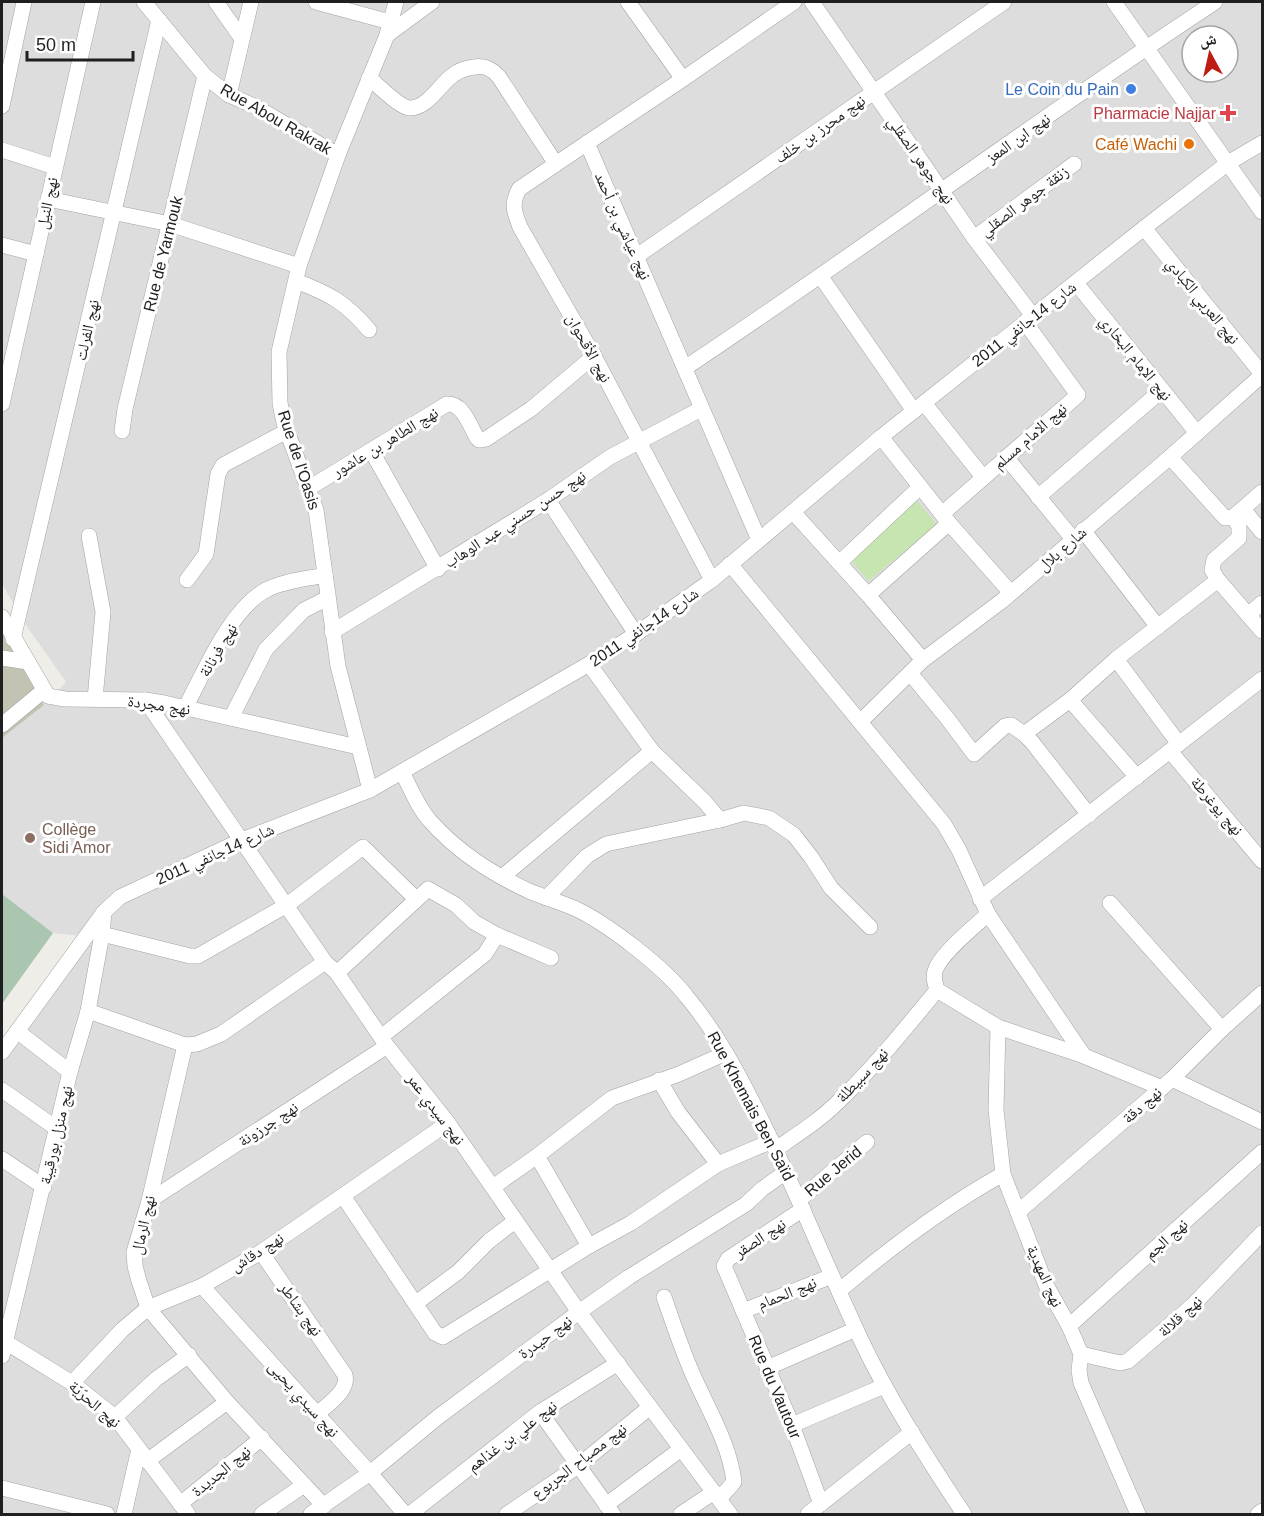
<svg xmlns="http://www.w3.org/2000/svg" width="1264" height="1516" font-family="Arial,'Noto Naskh Arabic',sans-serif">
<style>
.residential{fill:#ddd;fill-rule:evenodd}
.construction{fill:#c2c3b3}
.grass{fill:#c7e5b1}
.cemetery{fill:#aac6b0}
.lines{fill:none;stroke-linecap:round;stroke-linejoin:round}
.minor-casing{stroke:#a3a3a3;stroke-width:16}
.minor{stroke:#fff;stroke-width:15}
.shop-dot{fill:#3f7fe0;stroke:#fff;stroke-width:2}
.health-dot{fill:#e0444e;stroke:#fff;stroke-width:2}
.food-dot{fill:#e8710a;stroke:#fff;stroke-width:2}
.education-dot{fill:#8d6e63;stroke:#fff;stroke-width:2}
.labels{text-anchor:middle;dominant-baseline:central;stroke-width:6;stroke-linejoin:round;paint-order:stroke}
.shop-label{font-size:16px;fill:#366cbe;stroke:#fff;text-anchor:end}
.health-label{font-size:16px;fill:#be3a42;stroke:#fff;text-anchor:end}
.street-label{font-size:16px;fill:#1f1f1f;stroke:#fff}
.food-label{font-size:16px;fill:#c56008;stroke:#fff;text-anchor:end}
.education-label{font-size:16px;fill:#785e54;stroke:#fff;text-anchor:start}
</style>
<rect width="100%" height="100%" fill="#efede7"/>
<path class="residential" d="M2,2H1262V1514H2V1046L81,936L53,933L2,894V738L44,705L66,682L26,625L2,584ZM1192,36H1228V72H1192Z"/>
<polygon class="construction" points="2,631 44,705 2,738"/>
<polygon class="grass" points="914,497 937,525 868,581 846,553"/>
<polygon class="cemetery" points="2,894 53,933 2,1004"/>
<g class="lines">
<g class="minor-casing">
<g id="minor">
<polyline points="144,2 205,76 229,95 254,106 338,155"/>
<polyline points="216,2 242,39"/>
<polyline points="316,2 390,22"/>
<polyline points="628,2 683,79"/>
<polyline points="812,2 974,238 1033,316"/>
<polyline points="1114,2 1262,212"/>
<polyline points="387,35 432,2"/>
<path d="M369,78C378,85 400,108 410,108C428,108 440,84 453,75C459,70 467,68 474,67C485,65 492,69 499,77L556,164"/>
<polyline points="229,95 251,2"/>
<polyline points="2,106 24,2"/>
<path d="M587,143L519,189C511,205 514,211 520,227L594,356L712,580"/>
<polyline points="2,150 55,167"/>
<polyline points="48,199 170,224 299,266"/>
<polyline points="1144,228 1262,374"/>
<polyline points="974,238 1074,164"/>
<polyline points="2,245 36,254"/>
<polyline points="637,256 1004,2"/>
<polyline points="821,277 914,411"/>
<path d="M296,281C330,294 345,302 369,330"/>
<polyline points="1076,283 1197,433"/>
<path d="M685,368C864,249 1036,120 1215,2"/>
<polyline points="924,403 983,477"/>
<polyline points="2,404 93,2"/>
<polyline points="122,431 125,409 205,76"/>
<polyline points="881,437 949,523 1011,593"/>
<polyline points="371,450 438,569"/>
<polyline points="1006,457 1073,539"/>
<polyline points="1170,457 1225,518 1233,517 1262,492"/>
<path d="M309,488L447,404C463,403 470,426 477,438L479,440L486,439L531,409L594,356"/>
<polyline points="1038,497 1162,390"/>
<polyline points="548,500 636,634"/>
<polyline points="1243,509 1262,532"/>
<polyline points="793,512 868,595 923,660"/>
<polyline points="942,514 1078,395 1025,322"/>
<polyline points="1233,517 1239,526 1239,538 1214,560 1212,570 1218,580 1262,631"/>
<polyline points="1083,530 1158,627"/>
<polyline points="89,536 103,612 95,699"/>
<polyline points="759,540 587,143 683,79 794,2"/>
<polyline points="839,563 920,487"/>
<path d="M730,564L944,824L959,850L988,914C974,927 940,954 935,971C933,978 935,983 937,990L998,1027L1084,1056L1162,1088"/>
<polyline points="187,580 206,554 218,474 223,465 287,431"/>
<polyline points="868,595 949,523"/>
<polyline points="1248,615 1262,603"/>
<polyline points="2,617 48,696 65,699 145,700 164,703 358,747"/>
<polyline points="332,632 548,500 610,457 701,409"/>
<polyline points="13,639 159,20"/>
<polyline points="2,658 28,662"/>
<polyline points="1116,659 1218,580"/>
<polyline points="589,664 652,751 705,802 720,820"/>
<polyline points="910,673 947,718 974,754 1005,726 1011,725 1024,734"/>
<polyline points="145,700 325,962 337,973 387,1046 448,1123 579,1312 730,1514"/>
<polyline points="1070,700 1137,777"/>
<path d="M185,708C204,673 230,609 266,590C283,581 307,579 325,575"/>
<polyline points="231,718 266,649 304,610 328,598"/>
<polyline points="861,721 923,660 1003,600 1170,457 1262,375"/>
<polyline points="2,725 43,691"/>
<polyline points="1170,751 1262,861"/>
<path d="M402,772C411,789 418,808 431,822C458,852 492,874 529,891C544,897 559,902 574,908C607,923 665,968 687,997C718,1034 740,1077 762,1121C797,1193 827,1267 861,1340C890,1401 927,1458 964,1514"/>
<polyline points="370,790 338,666 316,510 284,423 280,403 279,352 299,266 338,155 387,35 396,2"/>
<polyline points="1089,815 1032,742 1024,734 1070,700 1116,659 1179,744"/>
<polyline points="502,877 652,751"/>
<polyline points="546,898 587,856 606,844 720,820 744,813 769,818 794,835 811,857 831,888 870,927"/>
<polyline points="980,899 1262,679"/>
<polyline points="1110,903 1222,1029"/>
<polyline points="988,914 1084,1056"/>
<polyline points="102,934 190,956 198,956 287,905 363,847 416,899"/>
<polyline points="337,973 428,889 456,905 474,922 497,935 551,958"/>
<polyline points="88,1011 185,1045 197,1044 221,1034 325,962"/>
<polyline points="998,1027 996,1110 1003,1174 1046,1285 1069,1326 1081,1354 1079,1370 1081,1383 1138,1514"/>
<polyline points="17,1031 70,1072"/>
<polyline points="381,1037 485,954 497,935"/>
<polyline points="185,1045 149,1201 134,1252 135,1266 139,1281 148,1308 227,1402 324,1506"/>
<polyline points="2,1052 104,912 120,897 242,840 370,790 589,664 636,634 712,580 881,437 1144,228 1228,163 1262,143"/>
<polyline points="1172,1079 1262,1122"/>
<polyline points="659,1080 678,1112 718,1164"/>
<polyline points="2,1090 56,1128"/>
<path d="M776,1149C798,1134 820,1120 839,1101C874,1067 906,1028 937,990"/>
<polyline points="537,1156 589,1246"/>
<polyline points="2,1159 44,1187"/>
<polyline points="493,1187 537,1156 612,1098 679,1074 726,1053"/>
<polyline points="343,1196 435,1333 443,1337 589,1246 631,1223 718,1164 772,1141"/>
<polyline points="799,1200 867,1142"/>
<polyline points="149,1201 387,1046"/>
<polyline points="803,1209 728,1259 724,1266 792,1425 821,1504"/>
<polyline points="1018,1212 1172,1079 1222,1029 1262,993"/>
<path d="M261,1252L345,1375C349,1391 328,1404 317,1414"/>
<polyline points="202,1286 370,1473 405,1514"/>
<path d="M839,1291C891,1247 944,1207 1003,1174"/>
<path d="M664,1297C673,1323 682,1350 693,1375C708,1409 730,1445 734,1482L719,1499"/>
<polyline points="416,1303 458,1272 489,1241 515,1221"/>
<polyline points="743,1311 832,1276"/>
<polyline points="1069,1326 1262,1152"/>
<polyline points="2,1340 72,1383 115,1417 188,1514"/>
<polyline points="1081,1354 1120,1363 1128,1361 1193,1305 1262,1233"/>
<polyline points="2,1356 70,1072 88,1011 102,934 104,912"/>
<polyline points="767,1368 856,1329"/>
<polyline points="72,1383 123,1329 148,1308 202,1286 261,1252 448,1123"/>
<polyline points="540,1412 613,1514"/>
<polyline points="115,1417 156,1379 189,1355"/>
<polyline points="792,1425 884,1386"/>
<polyline points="147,1461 227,1402"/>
<polyline points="2,1488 107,1514"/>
<polyline points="180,1504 262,1438"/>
<polyline points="606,1505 681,1449"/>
<polyline points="124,1514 139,1449"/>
<polyline points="262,1514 304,1485"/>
<polyline points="311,1514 370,1473 438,1417 579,1312 629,1277 746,1204 762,1189 786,1172"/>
<polyline points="410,1514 540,1412 618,1363"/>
<polyline points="507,1514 578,1466 650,1407"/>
<polyline points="681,1514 714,1492"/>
<polyline points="808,1514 912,1432"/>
<polyline points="1258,1514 1262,1511"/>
</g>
</g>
<use href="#minor" class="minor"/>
</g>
<circle class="shop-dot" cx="1131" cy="89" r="6"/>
<path class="health-dot" d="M1225 104h6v6h6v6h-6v6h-6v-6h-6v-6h6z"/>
<circle class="food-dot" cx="1189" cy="144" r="6"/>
<circle class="education-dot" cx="30" cy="838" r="6"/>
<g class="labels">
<g class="shop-label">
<text x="1119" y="89">Le Coin du Pain</text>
</g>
<g class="health-label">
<text x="1216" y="113">Pharmacie Najjar</text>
</g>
<g class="street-label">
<text transform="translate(276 119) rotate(30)">Rue Abou Rakrak</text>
<text transform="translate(820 129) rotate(-35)">نهج محرز بن خلف</text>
<text transform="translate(1018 138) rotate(-35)">نهج ابن المعز</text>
<text transform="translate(921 160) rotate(55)">نهج جوهر الصقلي</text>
<text transform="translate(1024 201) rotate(-37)">زنقة جوهر الصقلي</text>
<text transform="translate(47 203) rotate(-78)">نهج النيل</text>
<text transform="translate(623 226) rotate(66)">نهج عياشي بن أحمد</text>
<text transform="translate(163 254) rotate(-76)">Rue de Yarmouk</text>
<text transform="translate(1203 301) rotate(51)">نهج العربي الكبادي</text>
<text transform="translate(1024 324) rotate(-38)">شارع 14جانفي 2011</text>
<text transform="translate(87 330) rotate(-77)">نهج الفرلت</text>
<text transform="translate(589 348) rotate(61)">نهج الأقحوان</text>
<text transform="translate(1136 358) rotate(51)">نهج الإمام البخاري</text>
<text transform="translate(1030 436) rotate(-41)">نهج الامام مسلم</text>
<text transform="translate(385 442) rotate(-31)">نهج الطاهر بن عاشور</text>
<text transform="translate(299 460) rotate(72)">Rue de l'Oasis</text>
<text transform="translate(515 519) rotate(-33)">نهج حسن حسني عبد الوهاب</text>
<text transform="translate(1062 549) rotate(-41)">شارع بلال</text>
<text transform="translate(644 627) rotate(-34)">شارع 14جانفي 2011</text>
<text transform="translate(218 650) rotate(-59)">نهج فرنانة</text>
<text transform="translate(159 705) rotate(8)">نهج مجردة</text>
<text transform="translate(1217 806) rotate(50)">نهج يوغرطة</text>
<text transform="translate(215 854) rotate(-24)">شارع 14جانفي 2011</text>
<text transform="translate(862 1075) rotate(-47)">نهج سبيطلة</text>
<text transform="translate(1142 1105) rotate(-41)">نهج دقة</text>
<text transform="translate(751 1106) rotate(62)">Rue Khemais Ben Saïd</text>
<text transform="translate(436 1109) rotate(53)">نهج سيدي عمر</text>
<text transform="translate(268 1124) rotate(-33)">نهج جرزونة</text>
<text transform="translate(56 1135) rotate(-77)">نهج منزل بورقيبة</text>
<text transform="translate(833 1171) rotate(-40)">Rue Jerid</text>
<text transform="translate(143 1225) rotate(-77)">نهج الرمال</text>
<text transform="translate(760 1238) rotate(-33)">نهج الصقر</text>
<text transform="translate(1166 1239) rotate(-42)">نهج الجم</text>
<text transform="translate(257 1252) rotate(-32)">نهج دقاش</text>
<text transform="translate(1045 1276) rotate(66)">نهج المهدية</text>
<text transform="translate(787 1293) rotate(-22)">نهج الحمام</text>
<text transform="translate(301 1309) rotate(55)">نهج بشاطر</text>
<text transform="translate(1180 1316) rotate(-42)">نهج قلالة</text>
<text transform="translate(545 1337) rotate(-36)">نهج حيدرة</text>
<text transform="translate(775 1387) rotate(67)">Rue du Vautour</text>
<text transform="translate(304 1399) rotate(48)">نهج سيدي يحيى</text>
<text transform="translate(95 1404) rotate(41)">نهج الحرّيّة</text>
<text transform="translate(512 1436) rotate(-37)">نهج علي بن غذاهم</text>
<text transform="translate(579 1461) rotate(-37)">نهج مصباح الجربوع</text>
<text transform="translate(221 1471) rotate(-39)">نهج الجديدة</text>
</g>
<g class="food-label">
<text x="1177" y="144">Café Wachi</text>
</g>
<g class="education-label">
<text x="42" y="829">Collège<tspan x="42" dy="18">Sidi Amor</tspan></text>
</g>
</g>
<rect width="1264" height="1516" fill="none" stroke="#1f1f1f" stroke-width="6"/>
<g transform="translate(1210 54) rotate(352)"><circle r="28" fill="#ffffff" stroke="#a5a5a5" stroke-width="1.5"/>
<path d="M0-4.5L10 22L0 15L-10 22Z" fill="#bd1d12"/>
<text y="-9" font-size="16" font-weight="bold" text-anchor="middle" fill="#1f1f1f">ش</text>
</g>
<path d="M27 51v9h106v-9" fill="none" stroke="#1f1f1f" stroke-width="3"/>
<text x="36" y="51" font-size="18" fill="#1f1f1f" stroke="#ffffff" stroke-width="4.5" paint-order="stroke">50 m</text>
</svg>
